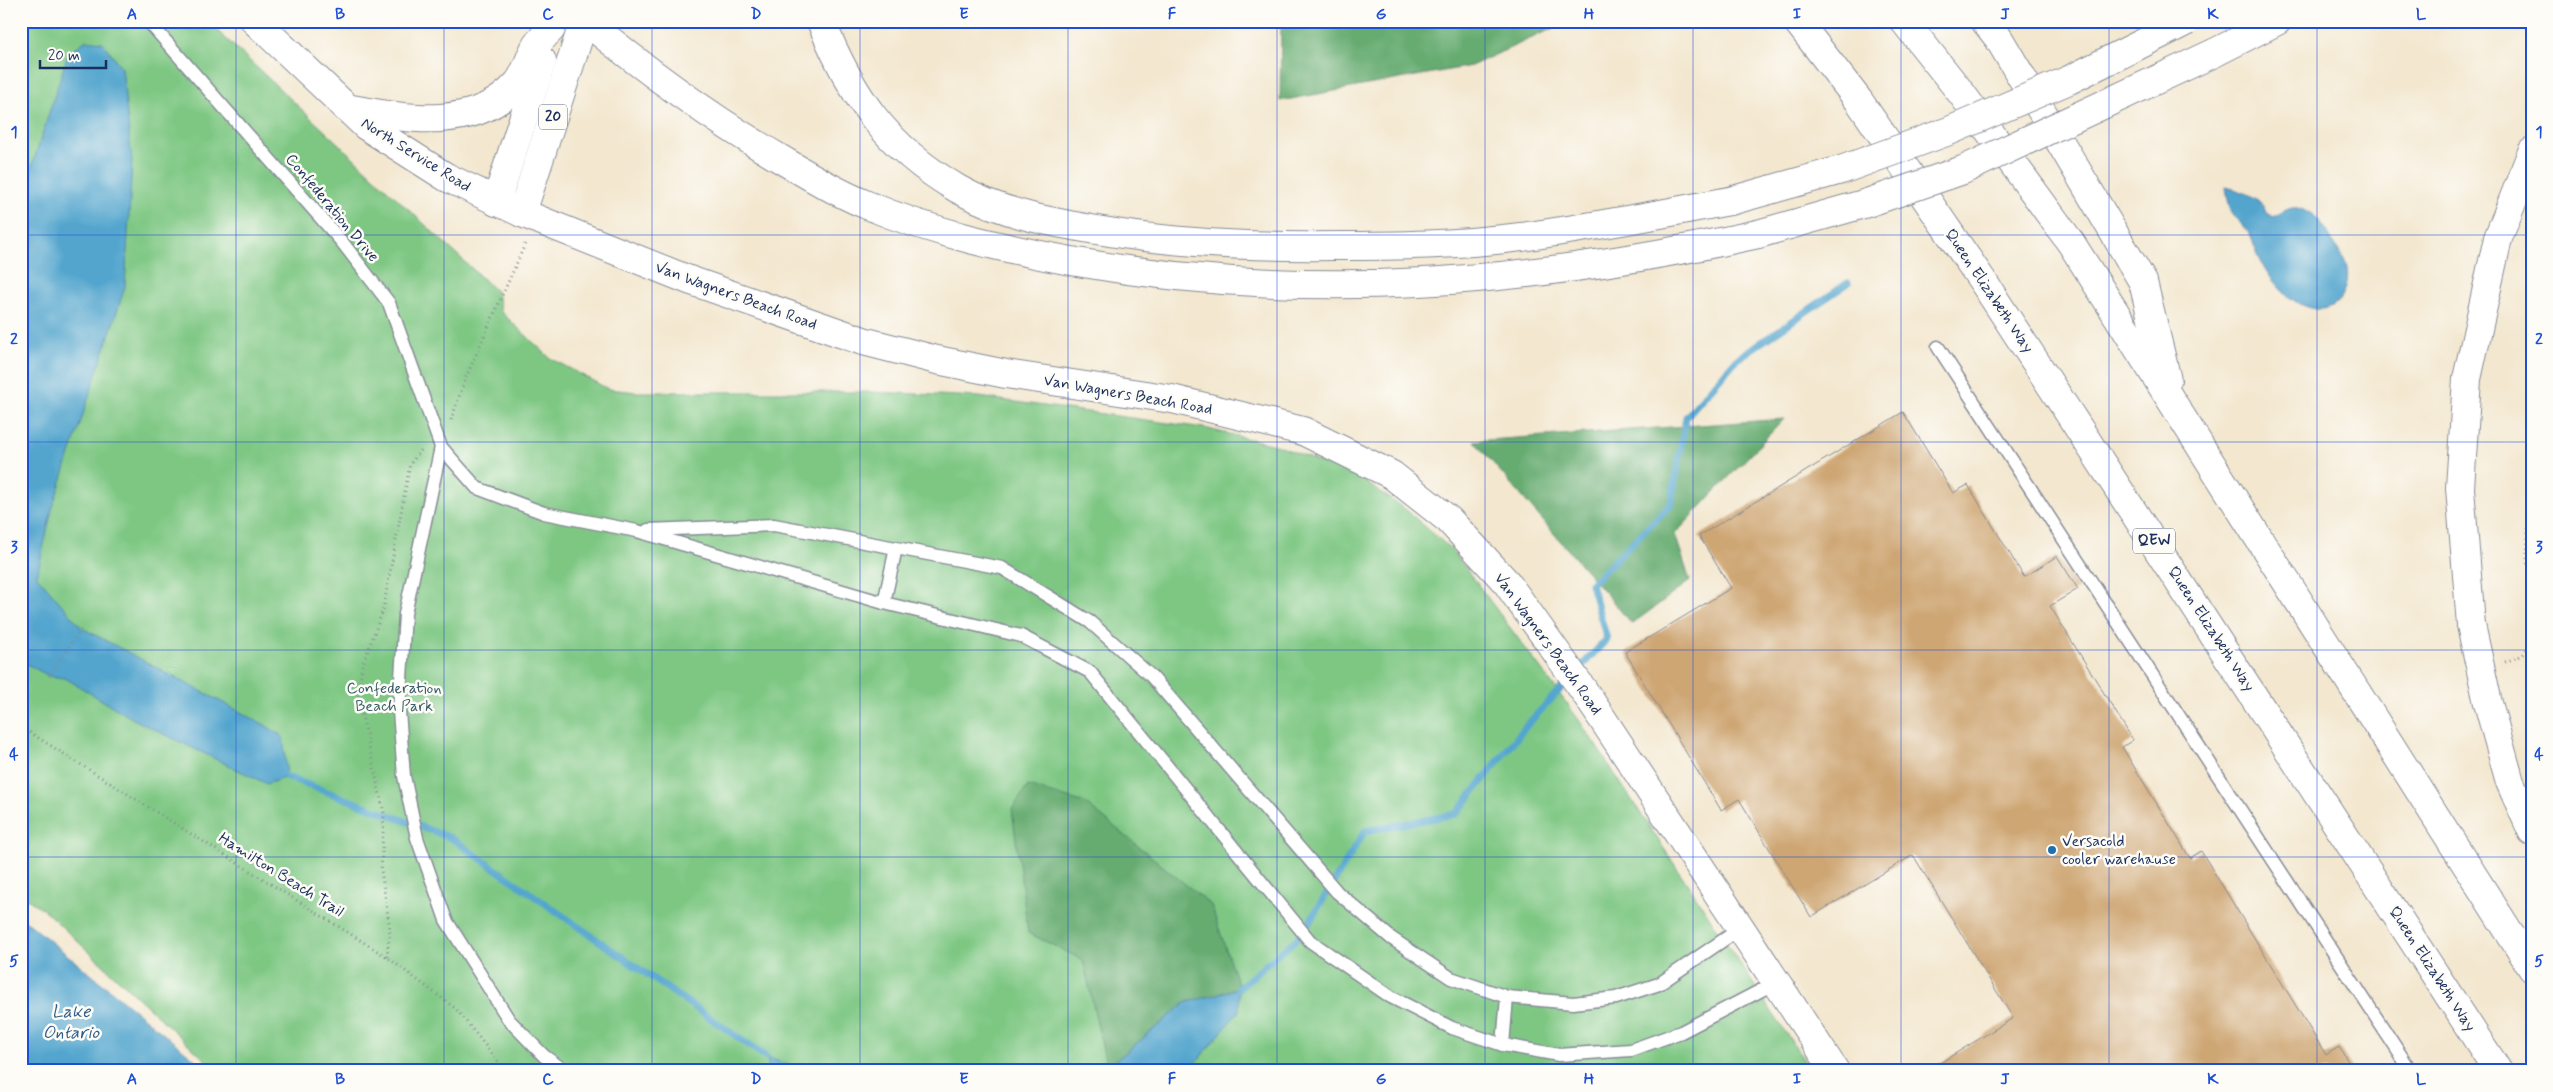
<svg xmlns="http://www.w3.org/2000/svg" width="2553" height="1092" font-family="Mynerve,sans-serif">
<style>
.green{fill:#7ec783;stroke:#4c7b70}
.forest{fill:#66ac71;stroke:#406e68}
.water{fill:#52a5ce;stroke:#366a96}
.lines{fill:none;stroke-linecap:round;stroke-linejoin:round}
.stream{stroke:#52a5ce;stroke-width:7}
.building{fill:#cea673}
.service-casing{stroke:#878b96;stroke-width:15}
.tertiary-casing{stroke:#878b96;stroke-width:30}
.primary-casing{stroke:#878b96;stroke-width:30}
.motorway-casing{stroke:#878b96;stroke-width:30}
.path{stroke:#878b96;stroke-width:3;stroke-dasharray:1 4;stroke-linecap:butt}
.service{stroke:#fff;stroke-width:12}
.tertiary{stroke:#fff;stroke-width:28}
.primary{stroke:#fff;stroke-width:28}
.motorway{stroke:#fff;stroke-width:28}
.motorway-bridge-casing{stroke:#878b96;stroke-width:30;stroke-linecap:butt}
.motorway-bridge{stroke:#fff;stroke-width:28}
.grid{fill:none;stroke:#1d4ed8;stroke-width:1;stroke-opacity:0.55}
.poi-dot{fill:#1f6fb2;stroke:#fdfcf7;stroke-width:2}
.labels{text-anchor:middle;dominant-baseline:central;stroke-width:5;stroke-linejoin:round;paint-order:stroke}
.shield{fill:#fdfcf7;stroke:#5f6c8c;stroke-width:1}
.shield-label{font-size:15px;font-weight:bold;fill:#1b2f5e}
.street-label{font-size:16px;fill:#1b2f5e;stroke:#fdfcf7}
.park-label{font-size:16px;fill:#395d69;stroke:#fdfcf7}
.poi-label{font-size:16px;fill:#1b2f5e;stroke:#fdfcf7;text-anchor:start}
.water-label{font-size:18px;font-style:italic;fill:#315e8b;stroke:#fdfcf7}
.neatline{fill:none;stroke:#1d4ed8;stroke-width:2}
.grid-label{font-size:16px;text-anchor:middle;font-weight:bold;fill:#1d4ed8}
</style>
<rect width="100%" height="100%" fill="#fdfcf7"/>
<filter id="ink" filterUnits="userSpaceOnUse"><feTurbulence type="fractalNoise" baseFrequency=".02" numOctaves="2"/><feDisplacementMap in="SourceGraphic" scale="10" xChannelSelector="R" yChannelSelector="G"/><feConvolveMatrix kernelMatrix="1 2 1 2 8 2 1 2 1" color-interpolation-filters="sRGB"/></filter>
<filter id="wash" filterUnits="userSpaceOnUse"><feTurbulence type="fractalNoise" baseFrequency=".0096" numOctaves="4" result="noise"/><feDisplacementMap in="SourceGraphic" scale="20" xChannelSelector="R" yChannelSelector="G"/><feGaussianBlur stdDeviation="1.12" result="paint"/><feColorMatrix in="noise" values="0 0 0 0 0 0 0 0 0 0 0 0 0 0 0 0 0 1.4 0 .05"/><feComposite in="paint" operator="in"/></filter>
<g filter="url(#wash)">
<rect width="100%" height="100%" fill="#f3e7cf"/>
<polygon class="green" points="21,21 207,21 497,292 501,312 550,358 608,389 637,392 872,392 979,397 1204,428 1279,446 1361,479 1405,509 1452,550 1579,720 1811,1071 217,1071 44,910 21,895"/>
<g class="forest">
<polygon points="1281,21 1569,21 1471,66 1280,101"/>
<polygon points="1784,419 1675,534 1690,581 1632,624 1474,441"/>
<polygon points="1028,786 1085,803 1211,905 1239,988 1185,1003 1107,1068 1083,960 1028,933 1012,809"/>
</g>
<g class="water">
<polygon points="86,40 102,42 122,68 132,161 125,287 52,509 37,576 82,628 265,725 283,737 287,777 267,784 135,720 65,678 49,676 21,661 21,200 68,54"/>
<path d="M2226,187C2241,191 2262,196 2266,213L2274,217C2294,204 2298,205 2317,219C2326,226 2330,238 2336,247C2339,252 2344,258 2346,264C2352,284 2341,312 2316,309C2282,304 2259,265 2251,236C2249,228 2238,223 2234,216C2229,208 2227,196 2226,187Z"/>
<polygon points="21,917 198,1062 207,1071 21,1071"/>
<polygon points="1239,988 1239,1011 1189,1071 1107,1071 1107,1068 1185,1003"/>
<polygon points="766,1057 805,1071 770,1071"/>
</g>
<g class="lines">
<g class="stream">
<polyline points="1577,671 1607,639 1591,584 1671,504 1686,417 1737,359 1848,283"/>
<polyline points="287,777 451,838 766,1057"/>
<polyline points="1239,988 1302,934 1365,831 1456,814 1527,725 1570,679"/>
</g>
</g>
<g id="blocks">
<polygon class="building" points="1903,412 1953,493 1968,485 2024,577 2057,556 2078,589 2050,606 2133,740 2122,747 2190,858 2201,851 2326,1055 2339,1047 2354,1071 1927,1071 2013,1018 1913,855 1811,917 1739,799 1721,810 1625,652 1731,588 1699,536"/>
</g>
</g>
<g filter="url(#ink)">
<use href="#blocks" fill-opacity="0" stroke="#878b96" stroke-width="1"/>
<g class="lines">
<g class="service-casing">
<g id="service">
<polyline points="148,21 342,242 389,303 441,447 477,488 544,513 637,531 884,603 1021,636 1090,672 1310,941 1391,997 1452,1028 1503,1045 1559,1055 1631,1050 1681,1032 1777,982"/>
<polyline points="1938,347 2411,1071"/>
<polyline points="441,447 405,614 399,711 404,776 417,838 446,920 509,1020 544,1056 565,1071"/>
<polyline points="648,530 774,525 1002,568 1090,622 1152,677 1337,892 1391,938 1451,978 1507,997 1573,1003 1616,998 1659,984 1741,928"/>
<polyline points="884,603 896,548"/>
<polyline points="1503,1045 1507,997"/>
</g>
</g>
<g class="tertiary-casing">
<polyline id="tertiary" points="522,213 689,280 863,341 937,360 1006,374 1172,399 1303,431 1392,475 1449,520 1507,583 1584,691 1835,1071"/>
</g>
<g class="primary-casing">
<g id="primary">
<polyline points="255,21 366,126 446,177 522,213 584,21"/>
<path d="M346,108C403,118 474,133 517,84C526,74 529,58 536,46C540,40 546,34 551,29"/>
<polyline points="496,202 542,61"/>
</g>
</g>
<g class="motorway-casing">
<g id="motorway">
<path d="M586,21C649,73 714,120 784,161C811,177 838,193 867,205C934,233 1006,249 1077,262C1309,303 1530,284 1758,234"/>
<path d="M821,21C852,97 886,147 958,189C1002,214 1054,223 1103,231C1180,244 1257,247 1334,246C1396,246 1459,245 1521,237C1591,228 1660,214 1730,201"/>
<polyline points="1797,21 1859,101 1984,283 2498,1071"/>
<polyline points="1904,21 1962,94 2071,243 2532,968"/>
<polyline points="1985,21 1999,39 2143,282 2167,380"/>
<polyline points="2214,53 2277,21"/>
<polyline points="2532,152 2498,238 2467,379 2460,488 2471,625 2488,703 2510,782 2532,831"/>
</g>
</g>
<g class="path">
<polyline points="2532,418 2527,561 2532,585"/>
<polyline points="451,420 466,377 526,242"/>
<polyline points="2505,662 2523,655 2532,641"/>
<polyline points="49,676 82,628"/>
<polyline points="21,727 387,957 456,1009 506,1071"/>
<polyline points="387,957 390,929 381,870 384,813 358,697 362,666 383,610 410,464 422,449"/>
</g>
<use href="#service" class="service"/>
<use href="#tertiary" class="tertiary"/>
<use href="#primary" class="primary"/>
<use href="#motorway" class="motorway"/>
<g class="motorway-bridge-casing">
<g id="motorway-bridge">
<polyline points="1730,201 1841,170 1949,131 2069,80 2187,21"/>
<polyline points="1758,234 1867,203 1963,170 2214,53"/>
</g>
</g>
<use href="#motorway-bridge" class="motorway-bridge"/>
</g>
</g>
<path class="grid" d="M236,21V1071M444,21V1071M652,21V1071M860,21V1071M1068,21V1071M1277,21V1071M1485,21V1071M1693,21V1071M1901,21V1071M2109,21V1071M2317,21V1071M21,235H2532M21,442H2532M21,650H2532M21,857H2532"/>
<circle class="poi-dot" cx="2052" cy="850" r="5"/>
<g class="labels">
<g class="shield">
<rect x="539" y="104.5" width="28" height="25" rx="4"/>
<rect x="2133" y="528.5" width="42" height="25" rx="4"/>
</g>
<g class="shield-label">
<text x="553" y="117">20</text>
<text x="2154" y="541">QEW</text>
</g>
<g class="street-label">
<text transform="translate(416 155) rotate(32)">North Service Road</text>
<text transform="translate(332 208) rotate(50)">Confederation Drive</text>
<text transform="translate(1989 291) rotate(56)">Queen Elizabeth Way</text>
<text transform="translate(736 296) rotate(20)">Van Wagners Beach Road</text>
<text transform="translate(1128 395) rotate(10)">Van Wagners Beach Road</text>
<text transform="translate(2211 629) rotate(57)">Queen Elizabeth Way</text>
<text transform="translate(1548 644) rotate(54)">Van Wagners Beach Road</text>
<text transform="translate(281 875) rotate(32)">Hamilton Beach Trail</text>
<text transform="translate(2432 969) rotate(57)">Queen Elizabeth Way</text>
</g>
<g class="park-label">
<text x="394" y="688">Confederation<tspan x="394" dy="18">Beach Park</tspan></text>
</g>
<g class="poi-label">
<text x="2062" y="841">Versacold<tspan x="2062" dy="18">cooler warehause</tspan></text>
</g>
<g class="water-label">
<text x="71" y="1012">Lake<tspan x="71" dy="21">Ontario</tspan></text>
</g>
</g>
<rect width="2553" height="1092" fill="none" stroke="#fdfcf7" stroke-width="55"/>
<path d="M40 60v8h66v-8" fill="none" stroke="#1b2f5e" stroke-width="2.5"/>
<text x="48" y="60" font-size="15" fill="#1b2f5e" stroke="#fdfcf7" stroke-width="4" paint-order="stroke">20 m</text>
<rect x="28" y="28" width="2498" height="1036" class="neatline"/>
<g class="grid-label">
<text x="132" y="19">A</text>
<text x="340" y="19">B</text>
<text x="548" y="19">C</text>
<text x="756" y="19">D</text>
<text x="964" y="19">E</text>
<text x="1172" y="19">F</text>
<text x="1381" y="19">G</text>
<text x="1589" y="19">H</text>
<text x="1797" y="19">I</text>
<text x="2005" y="19">J</text>
<text x="2213" y="19">K</text>
<text x="2421" y="19">L</text>
<text x="14" y="137">1</text>
<text x="2539" y="137">1</text>
<text x="14" y="344">2</text>
<text x="2539" y="344">2</text>
<text x="14" y="552">3</text>
<text x="2539" y="552">3</text>
<text x="14" y="759">4</text>
<text x="2539" y="759">4</text>
<text x="14" y="966">5</text>
<text x="2539" y="966">5</text>
<text x="132" y="1084">A</text>
<text x="340" y="1084">B</text>
<text x="548" y="1084">C</text>
<text x="756" y="1084">D</text>
<text x="964" y="1084">E</text>
<text x="1172" y="1084">F</text>
<text x="1381" y="1084">G</text>
<text x="1589" y="1084">H</text>
<text x="1797" y="1084">I</text>
<text x="2005" y="1084">J</text>
<text x="2213" y="1084">K</text>
<text x="2421" y="1084">L</text>
</g>
</svg>
